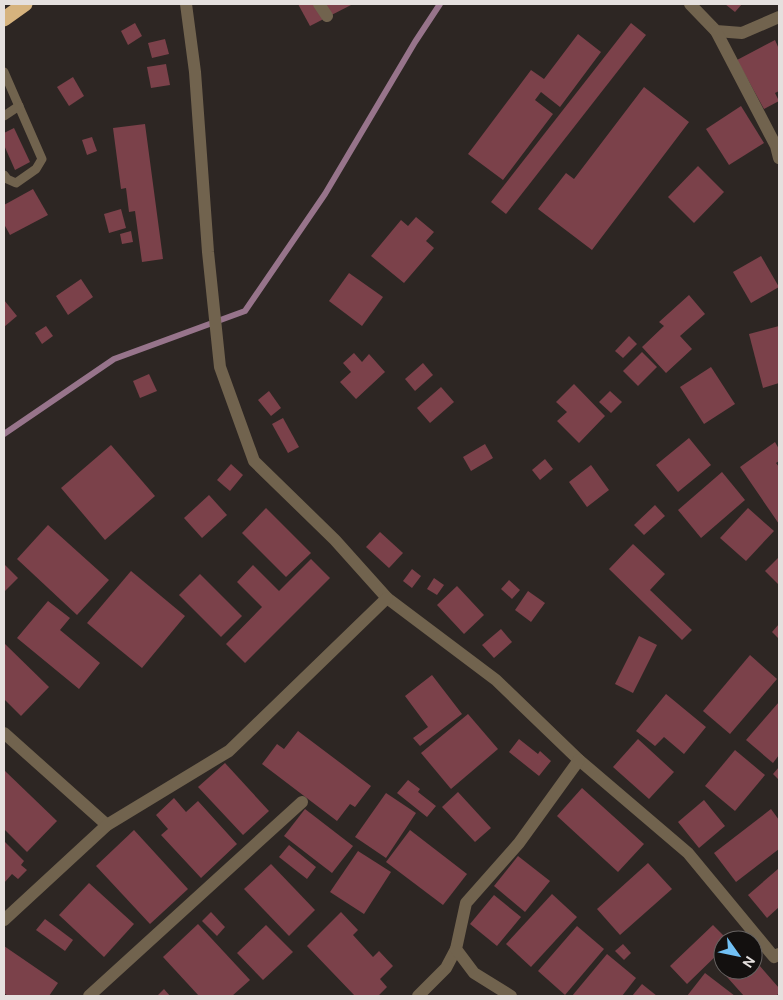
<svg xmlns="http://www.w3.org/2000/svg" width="783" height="1000" font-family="'DM Sans',sans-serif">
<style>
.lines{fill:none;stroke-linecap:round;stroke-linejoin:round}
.stream{stroke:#97748b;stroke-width:6}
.building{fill:#7b414a}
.lane{stroke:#71634e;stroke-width:9}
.street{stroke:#71634e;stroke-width:12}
.highway{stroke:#d6b37e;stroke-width:15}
</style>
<rect width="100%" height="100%" fill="#2d2623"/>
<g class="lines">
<polyline class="stream" points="4,434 114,359 245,311 325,194 415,42 440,4"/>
</g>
<g class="building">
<polygon points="298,4 353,4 310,26"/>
<polygon points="725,4 742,4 735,12"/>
<polygon points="135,23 142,36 128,45 121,31"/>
<polygon points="631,23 646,35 506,214 491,202"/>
<polygon points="578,34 601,52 560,107 541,92 535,100 553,114 503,180 468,154 531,70 544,79"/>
<polygon points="165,39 169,54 152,58 148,43"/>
<polygon points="775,40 779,49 779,91 775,93 779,101 764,109 737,60"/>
<polygon points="166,64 170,85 151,88 147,67"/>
<polygon points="73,77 84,96 69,106 57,87"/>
<polygon points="644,87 689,122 592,250 538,209 566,173 574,179"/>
<polygon points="741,106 764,143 729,165 706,129"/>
<polygon points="145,124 163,259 142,262 135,211 129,212 126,188 121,189 113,128"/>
<polygon points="14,128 30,162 15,170 4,145 4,133"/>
<polygon points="92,137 97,151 87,155 82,140"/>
<polygon points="698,166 724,192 694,223 668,197"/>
<polygon points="33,189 48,215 10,235 4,224 4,205"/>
<polygon points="121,209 126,228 109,233 104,214"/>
<polygon points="416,217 434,232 426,241 434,248 404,283 371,256 401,220 408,226"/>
<polygon points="131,231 133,242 122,244 120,234"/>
<polygon points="761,256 779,287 751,303 733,272"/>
<polygon points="349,273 383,297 362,326 329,301"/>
<polygon points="81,279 93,297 68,315 56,296"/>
<polygon points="689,295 705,314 680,336 692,349 666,373 642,347 664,326 659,322"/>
<polygon points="4,300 17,316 4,327"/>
<polygon points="46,326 53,336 42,344 35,333"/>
<polygon points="779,326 779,383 763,388 749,334"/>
<polygon points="629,336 637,344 623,358 615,351"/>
<polygon points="642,352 657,367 638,386 623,371"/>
<polygon points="354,353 362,362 369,354 385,372 356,399 340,382 351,372 343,363"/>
<polygon points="423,363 433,375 415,391 405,379"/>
<polygon points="711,367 735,404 704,424 680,387"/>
<polygon points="149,374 157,391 140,398 133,381"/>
<polygon points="574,384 605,416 579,443 557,421 567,412 556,402"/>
<polygon points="441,387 454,402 430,423 417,408"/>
<polygon points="269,391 281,408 271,416 258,400"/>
<polygon points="610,391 622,402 611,413 599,402"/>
<polygon points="283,418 299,447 288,453 272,424"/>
<polygon points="689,438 711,465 678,492 656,465"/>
<polygon points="775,442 779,449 779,461 776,463 779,467 779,524 740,467"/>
<polygon points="485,444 493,458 471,471 463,457"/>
<polygon points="111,445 155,496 105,540 61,488"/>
<polygon points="545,459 553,469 540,480 532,470"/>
<polygon points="231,464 243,475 230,491 217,480"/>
<polygon points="591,465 609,490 587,507 569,482"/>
<polygon points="722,472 745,500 701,538 678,510"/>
<polygon points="209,495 227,515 202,538 184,518"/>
<polygon points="655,505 665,516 644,535 634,525"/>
<polygon points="266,508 311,553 286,577 242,533"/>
<polygon points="748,508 774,531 746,561 720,538"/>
<polygon points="48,525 109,580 77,615 17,559"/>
<polygon points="380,532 403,553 389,568 366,547"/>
<polygon points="633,544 665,574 650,590 692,630 682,640 609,569"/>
<polygon points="779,557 779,585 765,571"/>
<polygon points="311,559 330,578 245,663 226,644 262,607 237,582 253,565 279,591"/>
<polygon points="4,564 18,578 4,592"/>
<polygon points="412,569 421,576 412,588 403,581"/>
<polygon points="131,571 185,616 142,668 87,623"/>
<polygon points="200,574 242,616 221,637 179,595"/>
<polygon points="434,578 444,585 437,595 427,589"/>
<polygon points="509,580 520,590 512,599 501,589"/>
<polygon points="457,586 484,615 464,634 437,605"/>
<polygon points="528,591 545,603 531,622 515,610"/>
<polygon points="48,601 70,618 60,630 100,663 79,689 17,638"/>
<polygon points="779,624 779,639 772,632"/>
<polygon points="501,629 512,642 494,658 482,645"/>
<polygon points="639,636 657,645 633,693 615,684"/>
<polygon points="4,643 49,687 21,716 4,699"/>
<polygon points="750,655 777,679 730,734 703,711"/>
<polygon points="432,675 462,714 420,746 413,738 428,727 405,696"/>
<polygon points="666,694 706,727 684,754 664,737 655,746 636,731"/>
<polygon points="779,702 779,755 773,763 746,740"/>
<polygon points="468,714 498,749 451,789 421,753"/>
<polygon points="298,731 371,786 355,807 350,804 337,821 262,764 277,744 284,749"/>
<polygon points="519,739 538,754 540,751 551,761 539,776 509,752"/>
<polygon points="638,739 674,772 649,799 613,767"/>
<polygon points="735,750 765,775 735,811 705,786"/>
<polygon points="225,763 269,811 243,835 198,787"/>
<polygon points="779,767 779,780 773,774"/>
<polygon points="4,770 57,821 27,852 4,829"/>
<polygon points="408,780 420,789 418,792 436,806 427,817 397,793"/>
<polygon points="582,788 644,844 618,872 557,816"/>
<polygon points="458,792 491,828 475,842 442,807"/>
<polygon points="386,793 416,813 386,858 355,837"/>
<polygon points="174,798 186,812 198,801 237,844 201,878 161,835 168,829 156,815"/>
<polygon points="704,800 725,826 699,848 678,822"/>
<polygon points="305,809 353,846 332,873 284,836"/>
<polygon points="771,809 779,820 779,849 736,882 714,853"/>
<polygon points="134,830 188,889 150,924 96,866"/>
<polygon points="410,830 467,874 443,905 386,862"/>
<polygon points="4,841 24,861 21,865 27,870 18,879 12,874 4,883"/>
<polygon points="289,845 316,867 307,879 279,857"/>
<polygon points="358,851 391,872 364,914 330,892"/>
<polygon points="518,856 550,881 525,912 494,886"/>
<polygon points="648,863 672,889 620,935 597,909"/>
<polygon points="271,864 315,910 289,936 244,889"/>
<polygon points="778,869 779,870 779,907 767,918 748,895"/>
<polygon points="89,883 134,924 104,957 59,915"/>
<polygon points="552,894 577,917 531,967 506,944"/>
<polygon points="494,895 521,917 497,946 470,924"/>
<polygon points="211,912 225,927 217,936 202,921"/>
<polygon points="341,912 358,930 353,935 373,957 379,951 393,966 380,979 387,987 378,996 355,996 307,946"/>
<polygon points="45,919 73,940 65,951 36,930"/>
<polygon points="198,924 250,980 232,996 199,996 163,957"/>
<polygon points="266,925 293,952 263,980 237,953"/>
<polygon points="713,925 728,940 723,940 723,949 687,984 670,966"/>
<polygon points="577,926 604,949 565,995 538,971"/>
<polygon points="623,944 631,953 624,960 615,951"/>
<polygon points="4,946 58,983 49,996 8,996 4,993"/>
<polygon points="607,954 636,978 622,996 572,996"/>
<polygon points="753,958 779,988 779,993 776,996 744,996 719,968 723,965 723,970 753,970"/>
<polygon points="705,973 735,996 687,996"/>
<polygon points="642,984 657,996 632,996"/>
<polygon points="164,989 170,996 157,996"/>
</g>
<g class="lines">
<g class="lane">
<polyline points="4,72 42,159 36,169 16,183 7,179 4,175"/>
<polyline points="4,116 19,106"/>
</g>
<g class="street">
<polyline points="186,4 195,72 208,252 220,367 254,461 335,540 387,598 496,680 579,760 688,853 774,957 779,954"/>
<polyline points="319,4 327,16"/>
<polyline points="690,4 716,31 742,33 779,17"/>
<polyline points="716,31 776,146 779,158"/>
<polyline points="4,733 107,825"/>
<polyline points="4,920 107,825 229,751 387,598"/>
<polyline points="89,996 302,802"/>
<polyline points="418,996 446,968 456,949"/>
<polyline points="511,996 474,973 456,949 466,903 519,843 579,760"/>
</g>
<polyline class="highway" points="4,19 25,4"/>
</g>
<rect width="783" height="1000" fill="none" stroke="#e5e0de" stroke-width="10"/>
<g transform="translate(738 955) rotate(123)"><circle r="24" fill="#13100f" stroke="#676362"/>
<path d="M0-4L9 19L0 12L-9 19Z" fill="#72c1f5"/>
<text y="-8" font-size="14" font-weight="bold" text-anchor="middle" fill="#e5e0de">N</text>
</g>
</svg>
